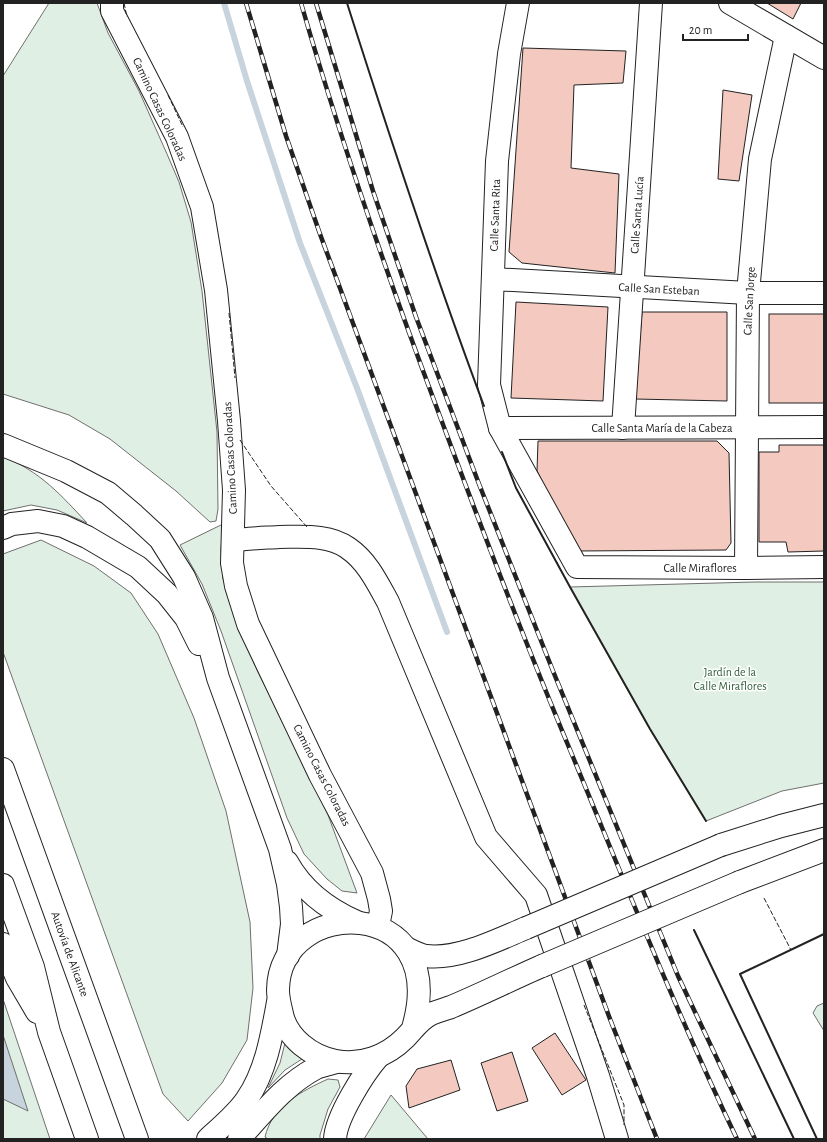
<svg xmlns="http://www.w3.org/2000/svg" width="827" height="1142" font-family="'Alegreya Sans',sans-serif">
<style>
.green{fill:#e0efe3;stroke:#6f6f6f}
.water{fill:#c7d3dd;stroke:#6f6f6f}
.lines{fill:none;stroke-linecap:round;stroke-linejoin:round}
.stream{stroke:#c7d3dd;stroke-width:6}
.building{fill:#f3c9c0;stroke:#222}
.minor-casing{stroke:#222;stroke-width:24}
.major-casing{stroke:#222;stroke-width:24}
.highway-casing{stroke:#222;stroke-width:24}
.minor{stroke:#fff;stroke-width:22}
.major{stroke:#fff;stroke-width:22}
.highway{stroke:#fff;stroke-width:22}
.rail-casing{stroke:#222;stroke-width:4.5}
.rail{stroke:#fff;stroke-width:3;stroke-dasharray:9;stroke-linecap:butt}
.highway-bridge-casing{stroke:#222;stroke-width:24;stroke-linecap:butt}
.highway-bridge{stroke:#fff;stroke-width:22}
.fence{stroke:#222;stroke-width:1;stroke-dasharray:5 2;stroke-linecap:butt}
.wall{stroke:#222;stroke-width:2}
.labels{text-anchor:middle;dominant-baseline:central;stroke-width:3;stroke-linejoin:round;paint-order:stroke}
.street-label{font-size:12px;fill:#222;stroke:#fff}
.park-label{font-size:12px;fill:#2f5e38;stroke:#fff}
</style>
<rect width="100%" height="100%" fill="#fff"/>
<g class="green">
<polygon points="49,3 97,3 108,33 139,91 167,154 179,182 191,222 202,291 217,432 218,509 216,521 210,522 176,491 110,439 69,415 3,394 3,76"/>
<path d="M3,457C39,470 62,496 87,523L57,510L31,505L3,511Z"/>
<polygon points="223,524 221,550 223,579 234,614 257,670 328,815 357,893 342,891 327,879 304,854 287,818 221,631 202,584 180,545"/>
<polygon points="41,540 94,566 131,593 158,634 194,718 226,811 250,922 253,988 247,1040 222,1083 188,1121 163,1094 3,652 3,554"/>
<polygon points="754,582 824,582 824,783 782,791 706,821 650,729 570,587"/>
<polygon points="3,999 50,1139 3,1139"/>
<polygon points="824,1003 824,1031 813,1013 817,1006"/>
<polygon points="285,1043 302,1059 285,1070 268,1088 280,1063"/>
<path d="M328,1079L338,1080L340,1087L328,1109L320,1135V1139H268L265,1137C272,1106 302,1091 328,1079Z"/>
<polygon points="391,1095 428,1139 364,1139"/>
</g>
<polygon class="water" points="3,1035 28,1111 3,1099"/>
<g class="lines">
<polyline class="stream" points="224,3 247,81 300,243 357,388 447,632"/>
</g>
<g class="building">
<polygon points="767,3 801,3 793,19"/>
<polygon points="523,48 626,51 623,83 574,85 571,168 619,174 615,273 522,263 509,252"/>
<polygon points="723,90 752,95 739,181 718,179"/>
<polygon points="516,302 608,307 603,401 511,398"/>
<polygon points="642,312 727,312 727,401 635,399"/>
<rect x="769" y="314" width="55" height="89"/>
<polygon points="538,441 717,441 729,453 731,543 726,550 576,551 537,471"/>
<polygon points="779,445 824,445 824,551 788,552 786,542 759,542 759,452 779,452"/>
<polygon points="555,1033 586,1080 562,1095 532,1048"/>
<polygon points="512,1052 528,1101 497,1111 481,1063"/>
<polygon points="451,1060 460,1090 409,1108 406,1086 417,1069"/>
</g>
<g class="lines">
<g class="minor-casing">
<g id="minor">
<polyline points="112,3 112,11 177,137 202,207 216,290 229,421 234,490 232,563 236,586 248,624 320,775 372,873 379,899 381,911 378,926"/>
<polyline points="518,3 509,54 497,161 489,385 500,428 577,567 746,568 824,567"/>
<polyline points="730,3 824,58"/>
<polyline points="493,279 748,293 824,293"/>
<polyline points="500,428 824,427"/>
<polyline points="623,428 651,3"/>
<path d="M233,541C248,538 263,538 279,537C301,537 329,534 348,548C367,561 377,582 388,602L486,837L536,895L598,1076L617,1139"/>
<polyline points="746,568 748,293 760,159 786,36"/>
</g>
</g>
<g class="major-casing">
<g id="major">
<polyline points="721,845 781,826 824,815"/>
<polyline points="740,882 824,850"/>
</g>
</g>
<g class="highway-casing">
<g id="highway">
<polyline points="3,445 66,471 108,493 134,515 160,539 184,577 202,618 218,678 280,849 288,884 291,907 292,924 288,956"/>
<polyline points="3,528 12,524 38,521 63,526 87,537 138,567 167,594 186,618 199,644"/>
<polyline points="3,769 137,1139"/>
<path d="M287,862C303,891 327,909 357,922"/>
<polyline points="3,885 33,967 49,1032 87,1139"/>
<polyline points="3,944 17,978 37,1012"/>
<path d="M406,948C412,951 420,955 426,956C458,960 497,940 526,928"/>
<path d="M413,1028C452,894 279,895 278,990C278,998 280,1006 282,1014C287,1038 312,1057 336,1061C361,1066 387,1056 405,1038C414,1029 419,1020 431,1014C438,1011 445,1009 451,1007C482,994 512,979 542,966"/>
<path d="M208,1139C220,1128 238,1113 247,1099C266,1071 272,1035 278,1002"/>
<path d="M239,1139C263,1113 284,1085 316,1068C323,1065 330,1064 337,1062"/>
<path d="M335,1139C336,1117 364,1073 378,1057"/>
</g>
</g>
<use href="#minor" class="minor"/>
<use href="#major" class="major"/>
<use href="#highway" class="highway"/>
<g class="rail-casing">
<g id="rail">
<polyline points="246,3 286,136 320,234 610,1019 657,1139"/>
<path d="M301,3C340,138 386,272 435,403C479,522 524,640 573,757C626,885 677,1014 737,1139"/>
<polyline points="316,3 373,191 416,317 479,484 553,671 678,976 755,1139"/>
</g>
</g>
<use href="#rail" class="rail"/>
<g class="highway-bridge-casing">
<g id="highway-bridge">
<polyline points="526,928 721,845"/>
<polyline points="542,966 740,882"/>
</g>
</g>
<use href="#highway-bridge" class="highway-bridge"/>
<g class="fence">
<polyline points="124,3 127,17"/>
<polyline points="168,95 183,127"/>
<polyline points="229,313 235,378"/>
<polyline points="240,440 271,486 307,527"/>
<polyline points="764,898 791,950"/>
<polyline points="584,1005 624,1105 624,1125"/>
</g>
<g class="wall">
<path d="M347,3C390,138 434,273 484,406"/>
<polyline points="502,452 516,488 570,587 650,729 706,821"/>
<polyline points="694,930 794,1139"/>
<polyline points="817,1139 740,974 824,934"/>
</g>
</g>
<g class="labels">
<g class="street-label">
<text transform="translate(160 109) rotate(65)">Camino Casas Coloradas</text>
<text transform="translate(495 215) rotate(-88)">Calle Santa Rita</text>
<text transform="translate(637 215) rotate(-86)">Calle Santa Lucía</text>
<text transform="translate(659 289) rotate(3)">Calle San Esteban</text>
<text transform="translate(749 301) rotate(-87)">Calle San Jorge</text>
<text x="662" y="428">Calle Santa María de la Cabeza</text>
<text transform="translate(230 458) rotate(-93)">Camino Casas Coloradas</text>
<text x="700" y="568">Calle Miraflores</text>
<text transform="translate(322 775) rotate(63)">Camino Casas Coloradas</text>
<text transform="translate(70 954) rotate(70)">Autovía de Alicante</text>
</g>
<g class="park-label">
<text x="730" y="672">Jardín de la<tspan x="730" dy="14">Calle Miraflores</tspan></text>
</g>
</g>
<rect width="827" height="1142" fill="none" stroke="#222222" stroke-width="8"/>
<path d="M683 34v6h65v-6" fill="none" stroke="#222222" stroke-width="2"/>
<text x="689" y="34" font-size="12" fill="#222222" stroke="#ffffff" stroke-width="3" paint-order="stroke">20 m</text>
</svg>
